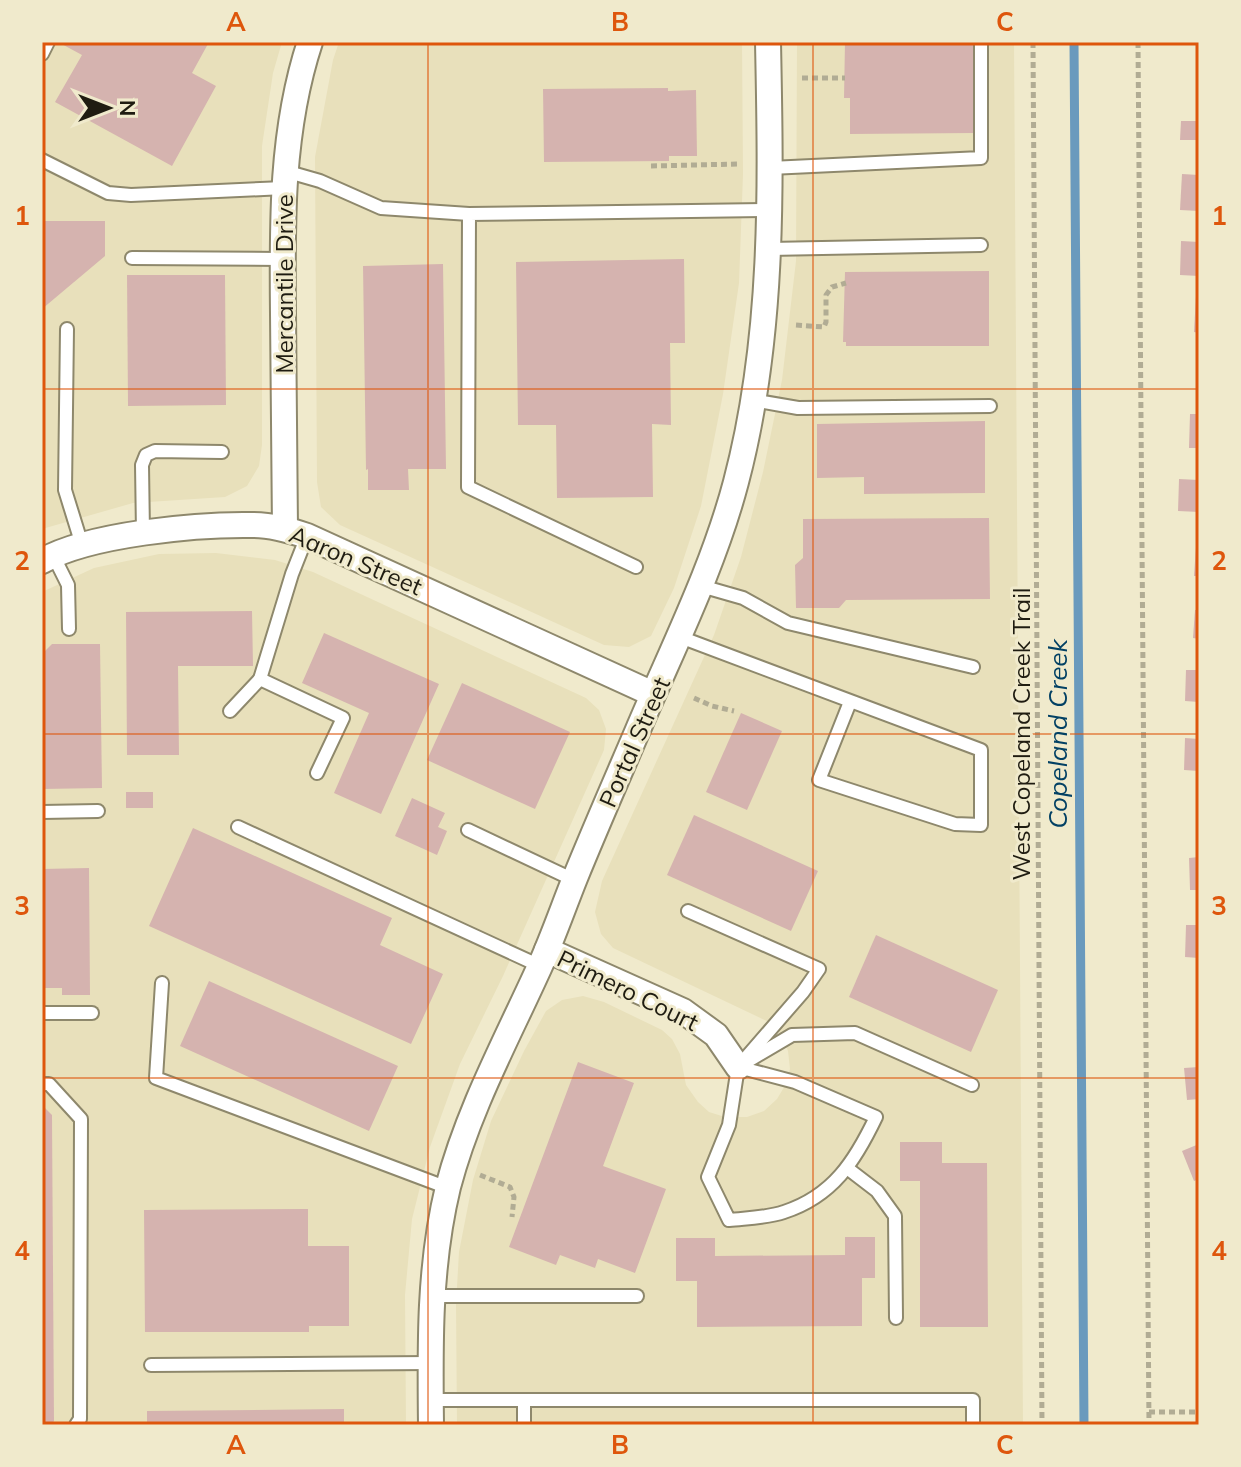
<svg xmlns="http://www.w3.org/2000/svg" width="1241" height="1467" font-family="Mulish,sans-serif">
<style>
.built{fill:#e8e0bb}
.lines{fill:none;stroke-linecap:round;stroke-linejoin:round}
.stream{stroke:#6a9abd;stroke-width:9}
.building{fill:#d5b3af}
.service-casing{stroke:#8e886c;stroke-width:16}
.minor-casing{stroke:#8e886c;stroke-width:28}
.path{stroke:#b1ac94;stroke-width:5;stroke-dasharray:6 4;stroke-linecap:butt}
.service{stroke:#fff;stroke-width:12}
.minor{stroke:#fff;stroke-width:24}
.grid{fill:none;stroke:#de560c;stroke-width:2;stroke-opacity:0.55}
.labels{text-anchor:middle;dominant-baseline:central;stroke-width:6;stroke-linejoin:round;paint-order:stroke}
.street-label{font-size:24px;fill:#1f1c11;stroke:#f0eacc}
.water-label{font-size:26px;font-style:italic;fill:#034164;stroke:#f0eacc}
.neatline{fill:none;stroke:#de560c;stroke-width:3}
.grid-label{font-size:26px;text-anchor:middle;font-weight:bold;fill:#de560c}
</style>
<rect width="100%" height="100%" fill="#f0eacc"/>
<g class="built">
<polygon points="42,42 282,42 273,73 262,146 262,445 259,466 247,486 225,497 133,503 42,529"/>
<polygon points="339,42 742,42 743,174 739,283 723,394 701,506 674,588 651,636 629,647 604,645 340,525 321,507 317,482 315,157 333,60"/>
<polygon points="797,42 1014,42 1023,1425 457,1425 456,1304 459,1252 473,1180 491,1121 524,1051 546,1011 562,1000 583,996 604,1002 662,1030 672,1039 680,1054 686,1085 698,1102 709,1112 725,1117 747,1117 764,1111 777,1099 786,1084 790,1069 788,1051 782,1036 771,1023 613,948 601,934 595,912 602,881 714,635 741,557 763,472 782,380 796,261"/>
<polygon points="216,553 275,560 313,572 586,698 599,710 606,729 604,750 503,976 460,1064 430,1147 412,1219 405,1295 406,1425 42,1425 42,592 94,568 159,554"/>
</g>
<g class="lines">
<polyline class="stream" points="1074,42 1084,1425"/>
</g>
<g class="building">
<polygon points="58,42 209,42 192,73 216,86 172,166 55,102 82,55"/>
<polygon points="845,42 973,42 974,133 850,134 850,98 844,98"/>
<polygon points="668,88 668,91 696,90 697,156 669,156 669,161 544,162 543,89"/>
<polygon points="1181,121 1199,121 1199,140 1180,140"/>
<polygon points="1182,174 1199,175 1199,211 1180,210"/>
<polygon points="42,221 105,221 105,256 42,309"/>
<polygon points="1181,241 1199,242 1199,276 1180,275"/>
<polygon points="684,259 685,343 670,343 671,425 652,424 653,497 557,498 556,425 518,425 516,262"/>
<polygon points="443,264 446,469 408,469 409,490 368,490 368,469 366,470 363,266"/>
<polygon points="989,271 989,346 846,346 846,342 843,342 845,272"/>
<polygon points="127,275 225,275 226,405 128,406"/>
<polygon points="1196,296 1199,296 1199,333 1194,332"/>
<polygon points="1190,414 1199,414 1199,448 1189,448"/>
<polygon points="985,421 985,493 864,494 864,477 817,478 817,424"/>
<polygon points="1179,479 1199,480 1199,512 1178,511"/>
<polygon points="989,518 990,599 846,600 839,608 796,608 795,565 803,558 803,519"/>
<polygon points="1196,547 1199,548 1199,576 1194,576"/>
<polygon points="1195,610 1199,610 1199,639 1193,638"/>
<polygon points="252,611 253,666 178,666 179,755 127,755 126,612"/>
<polygon points="324,633 439,684 381,814 334,793 369,713 302,683"/>
<polygon points="52,644 100,644 102,788 42,789 42,654"/>
<polygon points="1186,670 1199,670 1199,702 1185,701"/>
<polygon points="462,683 570,732 535,809 427,760"/>
<polygon points="741,713 782,731 747,810 706,792"/>
<polygon points="1185,738 1199,739 1199,771 1184,770"/>
<rect x="126" y="792" width="27" height="16"/>
<polygon points="412,798 445,813 438,827 447,831 437,855 395,836"/>
<polygon points="694,815 818,871 791,931 667,875"/>
<polygon points="193,828 392,918 380,945 443,974 411,1044 149,926"/>
<polygon points="1199,857 1199,890 1190,890 1189,858"/>
<polygon points="89,868 90,995 62,995 62,988 42,988 42,869"/>
<polygon points="1186,925 1199,925 1199,958 1185,957"/>
<polygon points="876,935 998,990 971,1052 849,997"/>
<polygon points="209,981 398,1066 369,1131 180,1046"/>
<polygon points="578,1062 634,1083 603,1166 666,1189 635,1273 598,1259 595,1268 560,1255 556,1265 509,1247"/>
<polygon points="1199,1067 1199,1099 1187,1100 1184,1068"/>
<polygon points="42,1105 52,1115 54,1421 51,1425 42,1425"/>
<polygon points="900,1142 942,1142 942,1163 987,1163 988,1327 920,1327 920,1181 900,1181"/>
<polygon points="1199,1144 1199,1179 1194,1181 1182,1151"/>
<polygon points="308,1209 308,1246 349,1246 349,1326 309,1326 309,1332 145,1332 144,1210"/>
<polygon points="845,1237 875,1237 875,1278 862,1278 862,1326 697,1327 697,1281 676,1281 676,1238 715,1238 715,1256 845,1255"/>
<polygon points="344,1409 344,1425 147,1425 147,1411"/>
</g>
<g class="lines">
<g class="service-casing">
<g id="service">
<polyline points="42,54 48,42"/>
<polyline points="42,160 108,193 131,195 284,188"/>
<polyline points="770,168 981,158 981,42"/>
<polyline points="285,171 320,181 381,208 469,214"/>
<polyline points="769,249 981,245"/>
<polyline points="132,258 282,259"/>
<polyline points="67,329 65,490 82,545"/>
<polyline points="752,400 798,408 990,406"/>
<polyline points="143,533 142,465 146,455 155,451 222,452"/>
<polyline points="307,536 292,574 260,679 343,718 317,773"/>
<polyline points="53,555 68,585 69,629"/>
<polyline points="636,567 468,487 469,214 770,210"/>
<polyline points="701,586 743,598 788,623 973,667"/>
<polyline points="680,637 981,750 981,825 955,824 819,780 850,702"/>
<polyline points="230,711 260,679"/>
<polyline points="42,812 98,811"/>
<polyline points="238,827 540,966"/>
<polyline points="468,830 574,880"/>
<polyline points="688,911 819,969 803,992 738,1067"/>
<polyline points="162,983 156,1078 448,1188"/>
<polyline points="42,1013 92,1013"/>
<polyline points="748,1061 792,1035 855,1033 972,1085"/>
<path d="M738,1067L795,1082L876,1117C855,1161 833,1196 784,1212C767,1218 746,1218 729,1220L708,1177L729,1125Z"/>
<polyline points="42,1084 49,1084 81,1119 80,1419 76,1425"/>
<polyline points="847,1168 877,1191 895,1216 896,1318"/>
<polyline points="432,1296 637,1296"/>
<polyline points="151,1365 432,1363"/>
<polyline points="431,1400 973,1400 973,1425"/>
<polyline points="524,1401 524,1425"/>
</g>
</g>
<g class="minor-casing">
<g id="minor">
<path d="M285,528C284,457 284,386 283,314C282,223 281,130 310,42"/>
<path d="M42,561C89,534 198,524 253,525C272,525 289,530 307,536L653,694"/>
<polyline points="547,950 683,1011 716,1035 738,1067"/>
<path d="M431,1425C430,1345 429,1265 448,1187C468,1110 507,1039 540,966C553,937 563,908 575,878C595,829 616,781 637,732C672,649 713,569 736,482C774,338 771,189 768,42"/>
</g>
</g>
<g class="path">
<polyline points="1033,42 1042,1425"/>
<polyline points="1138,42 1149,1425"/>
<polyline points="802,78 845,78"/>
<polyline points="651,166 738,164"/>
<polyline points="796,325 824,327 826,322 826,295 832,287 846,283"/>
<polyline points="694,698 712,706 734,711"/>
<polyline points="480,1175 510,1187 514,1197 512,1217"/>
<polyline points="1149,1412 1199,1412"/>
</g>
<use href="#service" class="service"/>
<use href="#minor" class="minor"/>
</g>
<path class="grid" d="M428,42V1425M813,42V1425M42,389H1199M42,734H1199M42,1078H1199"/>
<g class="labels">
<g class="street-label">
<text transform="translate(284 284) rotate(-90)">Mercantile Drive</text>
<text transform="translate(356 560) rotate(23)">Aaron Street</text>
<text transform="translate(1021 734) rotate(-90)">West Copeland Creek Trail</text>
<text transform="translate(634 742) rotate(-66)">Portal Street</text>
<text transform="translate(628 990) rotate(26)">Primero Court</text>
</g>
<g class="water-label">
<text transform="translate(1057 734) rotate(-90)">Copeland Creek</text>
</g>
</g>
<rect width="1241" height="1467" fill="none" stroke="#f0eacc" stroke-width="88"/>
<g transform="translate(108 108) rotate(90)" stroke="#f0eacc" stroke-width="6" paint-order="stroke">
<path d="M0-6L14 30L0 20L-14 30Z" fill="#1f1c11"/>
<text y="-12" font-size="22" font-weight="bold" text-anchor="middle" fill="#1f1c11">N</text>
</g>
<rect x="44" y="44" width="1153" height="1379" class="neatline"/>
<g class="grid-label">
<text x="236" y="31">A</text>
<text x="620" y="31">B</text>
<text x="1005" y="31">C</text>
<text x="22" y="225">1</text>
<text x="1219" y="225">1</text>
<text x="22" y="570">2</text>
<text x="1219" y="570">2</text>
<text x="22" y="915">3</text>
<text x="1219" y="915">3</text>
<text x="22" y="1260">4</text>
<text x="1219" y="1260">4</text>
<text x="236" y="1454">A</text>
<text x="620" y="1454">B</text>
<text x="1005" y="1454">C</text>
</g>
</svg>
